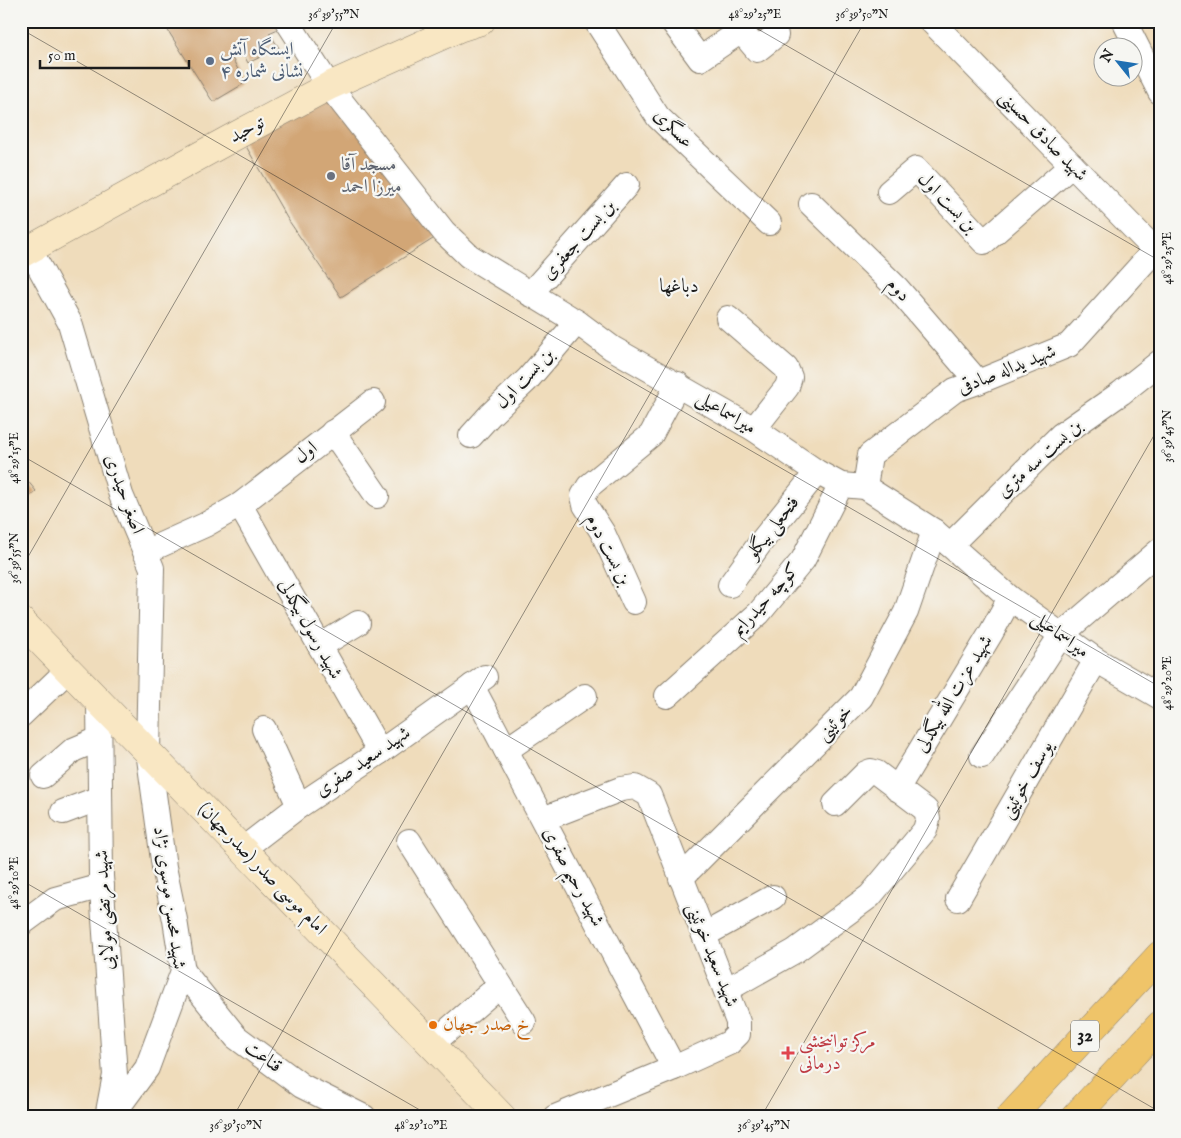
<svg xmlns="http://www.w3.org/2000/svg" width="1181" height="1138" font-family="'IM FELL English',Amiri,serif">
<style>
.building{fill:#d2a676}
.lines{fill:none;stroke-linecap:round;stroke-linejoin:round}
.minor-casing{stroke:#867c6c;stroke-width:26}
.secondary-casing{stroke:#867c6c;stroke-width:29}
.trunk-casing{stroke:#867c6c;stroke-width:29}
.minor{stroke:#fff;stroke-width:24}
.secondary{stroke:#f9e7c3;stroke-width:28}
.trunk{stroke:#efc469;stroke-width:28}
.ticks{fill:none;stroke:#1c1c1c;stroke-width:1;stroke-opacity:0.45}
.service-dot{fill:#5c6f8a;stroke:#f6f6f2;stroke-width:2}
.worship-dot{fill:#6b7280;stroke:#f6f6f2;stroke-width:2}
.food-dot{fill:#e8710a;stroke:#f6f6f2;stroke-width:2}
.health-dot{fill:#e0444e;stroke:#f6f6f2;stroke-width:2}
.labels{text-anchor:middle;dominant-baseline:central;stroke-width:4.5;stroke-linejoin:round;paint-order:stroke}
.shield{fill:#f6f6f2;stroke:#5d5d5c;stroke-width:1}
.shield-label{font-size:18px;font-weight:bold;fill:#1c1c1c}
.service-label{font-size:19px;fill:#4e5e75;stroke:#f6f6f2;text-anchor:start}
.street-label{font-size:19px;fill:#1c1c1c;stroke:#f6f6f2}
.worship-label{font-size:19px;fill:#5b616d;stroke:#f6f6f2;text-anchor:start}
.food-label{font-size:19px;fill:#c56008;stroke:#f6f6f2;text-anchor:start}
.health-label{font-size:19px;fill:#be3a42;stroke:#f6f6f2;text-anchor:start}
.neighbourhood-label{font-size:20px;fill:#1c1c1c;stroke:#f6f6f2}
.neatline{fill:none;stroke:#1c1c1c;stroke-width:2}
.ticks-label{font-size:12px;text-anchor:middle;fill:#1c1c1c}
</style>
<rect width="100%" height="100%" fill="#f6f6f2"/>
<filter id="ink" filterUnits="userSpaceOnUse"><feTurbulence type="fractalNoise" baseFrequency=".02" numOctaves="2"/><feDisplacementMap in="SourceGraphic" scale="10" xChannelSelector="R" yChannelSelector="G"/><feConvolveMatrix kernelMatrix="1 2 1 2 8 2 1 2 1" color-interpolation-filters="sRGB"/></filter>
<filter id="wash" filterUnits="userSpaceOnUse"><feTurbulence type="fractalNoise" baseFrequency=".0096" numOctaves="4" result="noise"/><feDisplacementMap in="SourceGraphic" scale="20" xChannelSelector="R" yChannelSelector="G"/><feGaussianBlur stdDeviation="1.12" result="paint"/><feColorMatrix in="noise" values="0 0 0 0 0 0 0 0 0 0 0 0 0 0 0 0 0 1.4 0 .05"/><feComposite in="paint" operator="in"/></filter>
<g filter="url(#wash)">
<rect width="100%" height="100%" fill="#efdcbb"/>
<g id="blocks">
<g class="building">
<polygon points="162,21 276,21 280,28 269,33 279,48 248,63 243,53 232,58 245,83 213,102"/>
<polygon points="329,86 444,232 341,297 287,218 239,134"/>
<polygon points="21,473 36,491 21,504"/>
</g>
</g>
</g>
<g filter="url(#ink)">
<use href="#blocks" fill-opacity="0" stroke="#867c6c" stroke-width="1"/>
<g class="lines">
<g class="minor-casing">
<g id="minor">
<polyline points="287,21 329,86 444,232 469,256 577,322 612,348 754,429 817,472 841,485 865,487 934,531 1010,598 1096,660 1160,697"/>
<polyline points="596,21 658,117 769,223"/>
<polyline points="672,21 700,59 741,31 757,50 776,35"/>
<polyline points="1124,21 1160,92"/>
<polyline points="889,192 916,169 984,242 1072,165"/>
<polyline points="811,204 897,288 978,382"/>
<polyline points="30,250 70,323 121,495 152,568 148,751 164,867 175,920 183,971 147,1068 111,1117"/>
<polyline points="530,294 627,185"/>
<polyline points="728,318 786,368 790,377 787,387 754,429"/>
<polyline points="333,432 377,496"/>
<polyline points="471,436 490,415 528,379 577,322"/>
<polyline points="865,487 870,455 955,390 978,382 1069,345 1155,250 931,21"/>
<polyline points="240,505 380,752"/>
<polyline points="950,545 1061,435 1121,393 1160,362"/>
<polyline points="145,552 205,525 240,505 373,402"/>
<polyline points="730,585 761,542 817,472"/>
<polyline points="634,602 603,533 585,505 583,496 589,486 651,435 678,384"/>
<polyline points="320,646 358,623"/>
<polyline points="472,686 674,1068"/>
<polyline points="667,696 759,613 803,560 841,485"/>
<polyline points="99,701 101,876 115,1075 107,1117"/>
<polyline points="21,715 68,670"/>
<polyline points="264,729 299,806"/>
<polyline points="506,750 585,696"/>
<polyline points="982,756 1061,635 1160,550"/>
<polyline points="43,776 73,750 99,739"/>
<polyline points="897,789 991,633 1010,598"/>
<polyline points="63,812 100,798"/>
<polyline points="543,819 621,789 635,787 649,795 738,1022 738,1034 729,1043 674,1068 555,1117"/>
<polyline points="409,841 524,1022"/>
<polyline points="243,849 299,806 380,752 485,677"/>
<polyline points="681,878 861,697 906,612 934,531"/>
<polyline points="958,899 1096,660"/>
<polyline points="21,924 55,899 102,886"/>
<polyline points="704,935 773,897"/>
<polyline points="183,971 236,1037 302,1086 364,1117"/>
<polyline points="726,990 795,951 870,896 925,830 928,819 926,810 877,773 871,771 866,773 835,804"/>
<polyline points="432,1044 500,985"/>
</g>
</g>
<g class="secondary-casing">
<g id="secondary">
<polyline points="21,254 239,134 329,86 459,28 481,21"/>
<polyline points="21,621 502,1117"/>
</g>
</g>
<g class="trunk-casing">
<g id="trunk">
<polyline points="1010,1117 1160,955"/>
<polyline points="1075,1117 1160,1025"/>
</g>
</g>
<use href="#minor" class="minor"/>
<use href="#secondary" class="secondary"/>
<use href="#trunk" class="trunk"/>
</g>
</g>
<path class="ticks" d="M744,21L1160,261M21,29L1160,687M21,455L1160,1112M21,569L337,21M21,880L432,1117M233,1117L865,21M761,1117L1160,425"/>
<circle class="service-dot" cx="210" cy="61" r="5"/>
<circle class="worship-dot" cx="331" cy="176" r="5"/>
<circle class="food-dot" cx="433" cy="1025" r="5"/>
<path class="health-dot" d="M785.5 1045.5h5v5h5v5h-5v5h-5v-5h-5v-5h5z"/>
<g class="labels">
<rect class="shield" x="1071" y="1020.5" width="28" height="31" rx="4"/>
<g class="shield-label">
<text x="1085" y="1036">32</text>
</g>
<g class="service-label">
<text x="220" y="50">ایستگاه آتش<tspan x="220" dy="22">نشانی شماره ۴</tspan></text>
</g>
<g class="street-label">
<text transform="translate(673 129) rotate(46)">عسگری</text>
<text transform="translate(247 130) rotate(-28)">توحید</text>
<text transform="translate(1043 136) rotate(46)">شهید صادق حسینی</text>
<text transform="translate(947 203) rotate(46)">بن بست اول</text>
<text transform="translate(579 240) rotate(-48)">بن بست جعفری</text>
<text transform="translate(898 290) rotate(47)">دوم</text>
<text transform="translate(1007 370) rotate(-22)">شهید یداله صادقی</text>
<text transform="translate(525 379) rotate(-46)">بن بست اول</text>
<text transform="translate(726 413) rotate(31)">میراسماعیلی</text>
<text transform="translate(306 453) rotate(-38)">اول</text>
<text transform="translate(1040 459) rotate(-42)">بن بست سه متری</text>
<text transform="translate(124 494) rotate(70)">اصغر حیدری</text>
<text transform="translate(773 528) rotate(-52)">فتحعلی بیگلو</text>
<text transform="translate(608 550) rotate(63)">بن بست دوم</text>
<text transform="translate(766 600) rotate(-48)">کوچه حیدرایم</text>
<text transform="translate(310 629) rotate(61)">شهید رسول بیگدلی</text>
<text transform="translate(1060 635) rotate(36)">میراسماعیلی</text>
<text transform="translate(954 694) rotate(-59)">شهید عزت الله بیگدلی</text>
<text transform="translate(835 723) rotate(-45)">خوئینی</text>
<text transform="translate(363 762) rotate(-34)">شهید سعید صفری</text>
<text transform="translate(1027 780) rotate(-60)">یوسف خوئینی</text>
<text transform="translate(262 869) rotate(46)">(صدرجهان) امام موسی صدر</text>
<text transform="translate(573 877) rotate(62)">شهید رحیم صفری</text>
<text transform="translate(169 898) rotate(82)">شهید محسن موسوی نژاد</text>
<text transform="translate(105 910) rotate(-93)">شهید مرتضی مولایی</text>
<text transform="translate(712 955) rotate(68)">شهید سعید خوئینی</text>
<text transform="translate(263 1057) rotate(36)">قناعت</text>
</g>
<g class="worship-label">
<text x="341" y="165">مسجد آقا<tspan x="341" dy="22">میرزا احمد</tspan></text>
</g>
<g class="food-label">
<text x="443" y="1025">خ صدر جهان</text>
</g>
<g class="health-label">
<text x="799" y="1042">مرکز توانبخشی<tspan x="799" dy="22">درمانی</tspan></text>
</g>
<g class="neighbourhood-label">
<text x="679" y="286">دباغها</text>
</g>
</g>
<rect width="1181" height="1138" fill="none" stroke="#f6f6f2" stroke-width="55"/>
<g transform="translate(1118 62) rotate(300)"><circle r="24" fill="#f6f6f2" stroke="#9f9f9c"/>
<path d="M0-4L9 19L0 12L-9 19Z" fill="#1f6fb2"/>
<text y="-8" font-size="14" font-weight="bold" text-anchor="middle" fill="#1c1c1c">N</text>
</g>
<path d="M40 60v8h149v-8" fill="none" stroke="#1c1c1c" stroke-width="2.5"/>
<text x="48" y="60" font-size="15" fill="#1c1c1c" stroke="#f6f6f2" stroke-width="4" paint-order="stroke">50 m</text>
<rect x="28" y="28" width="1126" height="1082" class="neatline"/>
<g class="ticks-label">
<text x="334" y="18">36°39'55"N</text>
<text x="755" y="18">48°29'25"E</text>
<text x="862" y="18">36°39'50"N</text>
<text transform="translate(1167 258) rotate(-90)" y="4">48°29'25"E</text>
<text transform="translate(1167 436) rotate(-90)" y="4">36°39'45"N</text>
<text transform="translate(14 458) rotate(-90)" y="4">48°29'15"E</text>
<text transform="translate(14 558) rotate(-90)" y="4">36°39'55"N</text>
<text transform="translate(1167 683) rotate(-90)" y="4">48°29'20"E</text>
<text transform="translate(14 883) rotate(-90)" y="4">48°29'10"E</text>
<text x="236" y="1129">36°39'50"N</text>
<text x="421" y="1129">48°29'10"E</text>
<text x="764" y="1129">36°39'45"N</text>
</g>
</svg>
